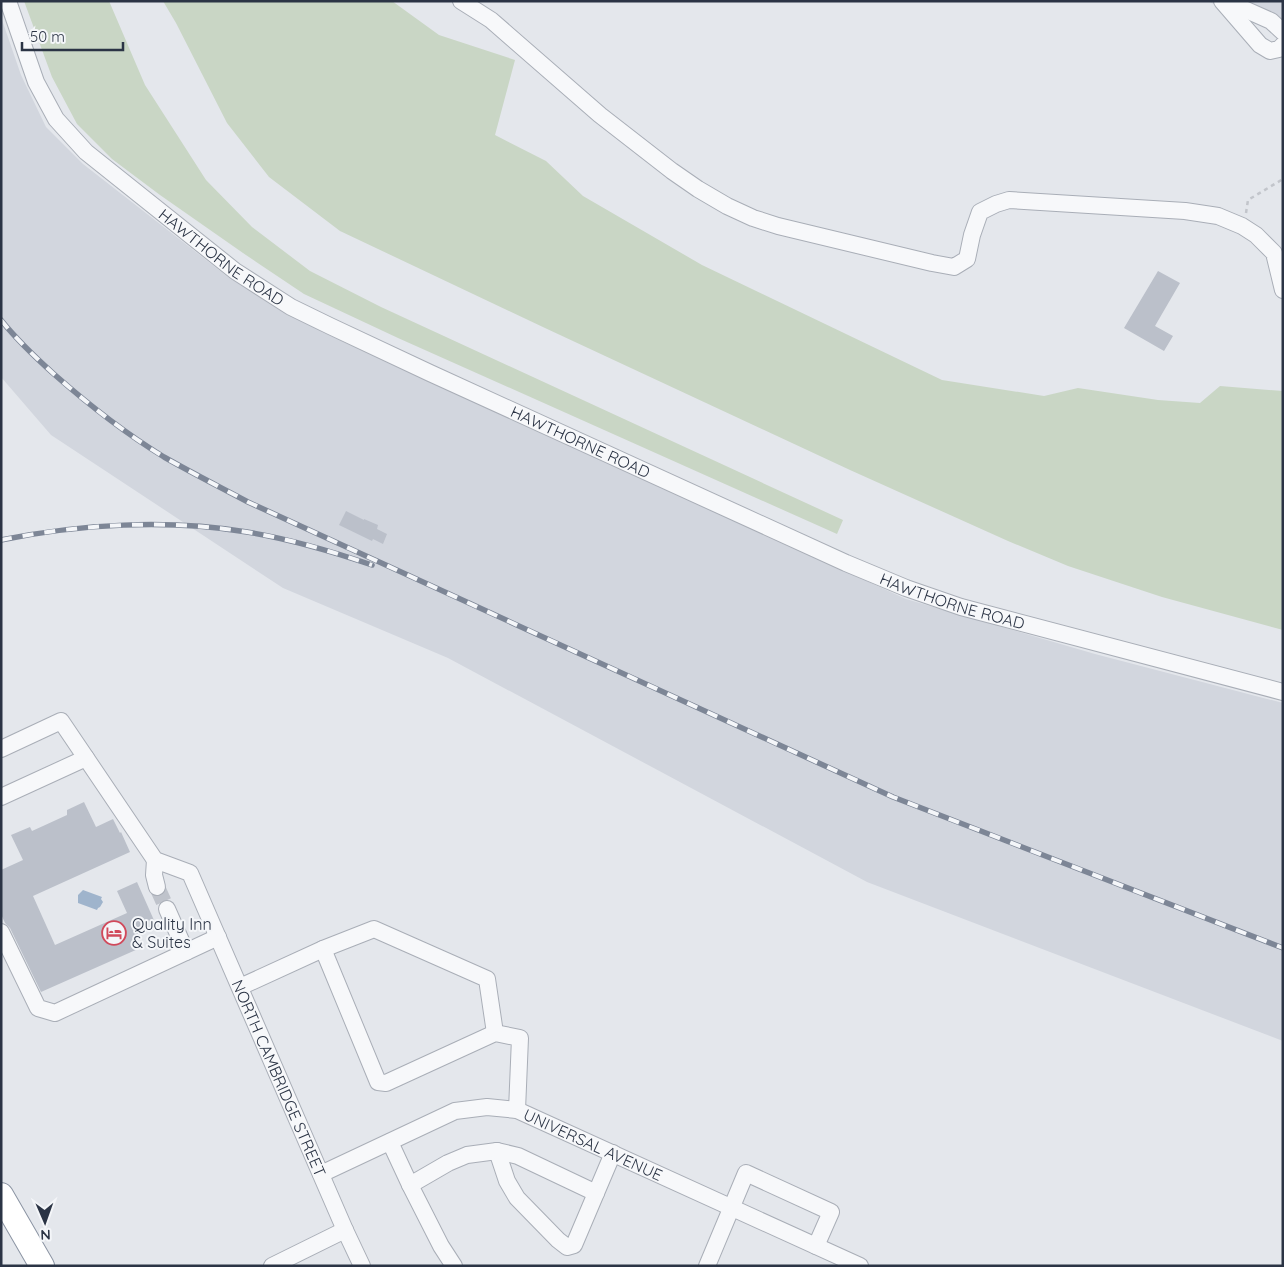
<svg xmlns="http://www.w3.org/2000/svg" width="1284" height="1267" font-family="Quicksand,sans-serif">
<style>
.built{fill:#d2d6de}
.green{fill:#c9d6c5}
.water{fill:#9fb4cc}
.building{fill:#bbc0ca}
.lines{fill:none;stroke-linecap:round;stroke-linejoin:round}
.minor-tunnel{stroke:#bfc3cb;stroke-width:16;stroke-dasharray:16 8;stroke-linecap:butt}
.minor-casing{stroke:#a9aeb7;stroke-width:18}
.highway-casing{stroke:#8b94a3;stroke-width:26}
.path{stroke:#c2c5cb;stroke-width:2.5;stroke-dasharray:4 4;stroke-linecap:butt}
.minor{stroke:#f7f8fa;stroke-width:16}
.highway{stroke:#fff;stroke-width:24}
.rail-casing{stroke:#7d8696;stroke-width:5.5}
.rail{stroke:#f4f6f9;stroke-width:4;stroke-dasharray:11;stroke-linecap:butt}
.labels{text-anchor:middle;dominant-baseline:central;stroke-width:4;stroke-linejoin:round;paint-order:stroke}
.street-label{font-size:16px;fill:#2b3445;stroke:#f4f6f9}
.poi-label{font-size:16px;fill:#2b3445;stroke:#f4f6f9;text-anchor:start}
</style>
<rect width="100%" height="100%" fill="#e4e7ec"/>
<g class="built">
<polygon points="1207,1 1283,1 1283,34"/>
<polygon points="1,17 21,75 46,127 83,164 228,277 322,332 906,599 1095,654 1283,703 1283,1041 867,882 448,658 283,588 51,435 1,377"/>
</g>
<g class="green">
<polygon points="24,1 109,1 145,85 206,180 252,227 310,271 381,307 843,520 837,534 398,338 304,294 243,253 160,195 112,159 77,124 52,77"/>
<polygon points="163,1 392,1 439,35 515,60 495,135 546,161 583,196 702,265 942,380 1044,396 1078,388 1158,400 1200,403 1220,386 1283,391 1283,630 1162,597 1068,566 1008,541 850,470 545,328 340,231 269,177 227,123 176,23"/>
</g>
<polygon class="water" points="83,890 102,897 101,899 103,902 100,907 98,908 97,910 78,903 78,895"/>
<g class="building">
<polygon points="1158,271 1180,283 1155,326 1173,336 1164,351 1124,328"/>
<polygon points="346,511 364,520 364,519 378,525 377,529 387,534 383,544 373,539 372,541 339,525"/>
<polygon points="84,802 96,827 113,819 120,833 121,832 130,852 33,896 55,945 127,913 117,891 137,882 157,927 133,938 138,949 41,992 10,928 5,923 1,914 1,870 23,860 11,835 30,827 32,831 43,826 67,815 67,810"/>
</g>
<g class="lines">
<polyline class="minor-tunnel" points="157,887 167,909"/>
<g class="minor-casing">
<g id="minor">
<path id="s1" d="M8,1L36,82L56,119L86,152L235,271L291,307L330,326L430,373L846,563L906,588L961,607L1283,692"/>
<polyline points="461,1 491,20 600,115 672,171 698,189 727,206 753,218 778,226 932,263 954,267 967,259 972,235 980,212 996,204 1009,200 1185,211 1218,216 1242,226 1256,235 1274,253 1283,290"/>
<polyline points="1222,1 1260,45 1270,51 1279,49 1283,45"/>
<polyline points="1226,1 1271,21 1283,32"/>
<path id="s2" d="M1,749L61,721L155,860L190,873L345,1230L362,1266"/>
<polyline points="1,797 86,758"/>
<polyline points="155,860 154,875 157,887"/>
<polyline points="167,909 186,952"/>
<polyline points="1,932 38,1008 55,1013 218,937"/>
<polyline points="323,949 374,929 487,979 495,1033"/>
<polyline points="240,987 323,949 378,1082 386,1083 495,1033 520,1038 517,1110"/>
<polyline points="390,1142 410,1185 448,1163 467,1155 497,1151 507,1181 517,1198 558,1240 567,1247 574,1245 613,1153"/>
<polyline points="497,1151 518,1156 596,1193"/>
<path id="s3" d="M321,1174L455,1111L487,1107L517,1110L860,1266"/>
<polyline points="410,1185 441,1246 454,1266"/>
<polyline points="272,1266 345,1230"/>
<polyline points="707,1266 746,1173 831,1212 816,1246"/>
</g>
</g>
<g class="highway-casing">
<polyline id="highway" points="1,1195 42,1266"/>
</g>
<polyline class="path" points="1246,213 1248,200 1283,179"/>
<use href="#minor" class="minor"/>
<use href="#highway" class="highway"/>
<g class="rail-casing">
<g id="rail">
<path d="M1,320C17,340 36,358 55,375C89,405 125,433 164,457C192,473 220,487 248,502L893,797L1283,948"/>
<path d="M1,540C80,524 167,519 247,532C290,539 331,551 372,565"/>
</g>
</g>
<use href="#rail" class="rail"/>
</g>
<defs>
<g id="hotel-ring" transform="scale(1.25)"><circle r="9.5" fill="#f4f6f9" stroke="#d1495b" stroke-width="1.5"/><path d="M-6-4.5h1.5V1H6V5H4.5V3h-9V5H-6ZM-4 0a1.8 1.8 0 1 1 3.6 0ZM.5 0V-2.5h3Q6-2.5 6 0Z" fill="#d1495b"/></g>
</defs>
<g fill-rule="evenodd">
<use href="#hotel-ring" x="114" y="933"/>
</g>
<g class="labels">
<g class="street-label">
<text stroke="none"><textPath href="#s1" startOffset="344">HAWTHORNE ROAD</textPath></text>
<text stroke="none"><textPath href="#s1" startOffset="749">HAWTHORNE ROAD</textPath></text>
<text stroke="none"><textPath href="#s1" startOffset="1154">HAWTHORNE ROAD</textPath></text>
<text stroke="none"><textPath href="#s2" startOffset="495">NORTH CAMBRIDGE STREET</textPath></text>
<text stroke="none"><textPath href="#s3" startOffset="294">UNIVERSAL AVENUE</textPath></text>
</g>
<g class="poi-label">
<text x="132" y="924">Quality Inn<tspan x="132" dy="18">&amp; Suites</tspan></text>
</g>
</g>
<rect width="1284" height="1267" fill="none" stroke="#2b3445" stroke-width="5"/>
<g transform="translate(45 1222) rotate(178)" stroke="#f4f6f9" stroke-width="4" paint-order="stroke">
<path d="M0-4L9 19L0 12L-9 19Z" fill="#2b3445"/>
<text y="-8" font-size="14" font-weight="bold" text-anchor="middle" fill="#2b3445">N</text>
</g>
<path d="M22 42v8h101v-8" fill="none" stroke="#2b3445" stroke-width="2.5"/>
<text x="30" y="42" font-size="15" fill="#2b3445" stroke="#f4f6f9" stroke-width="4" paint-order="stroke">50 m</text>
</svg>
